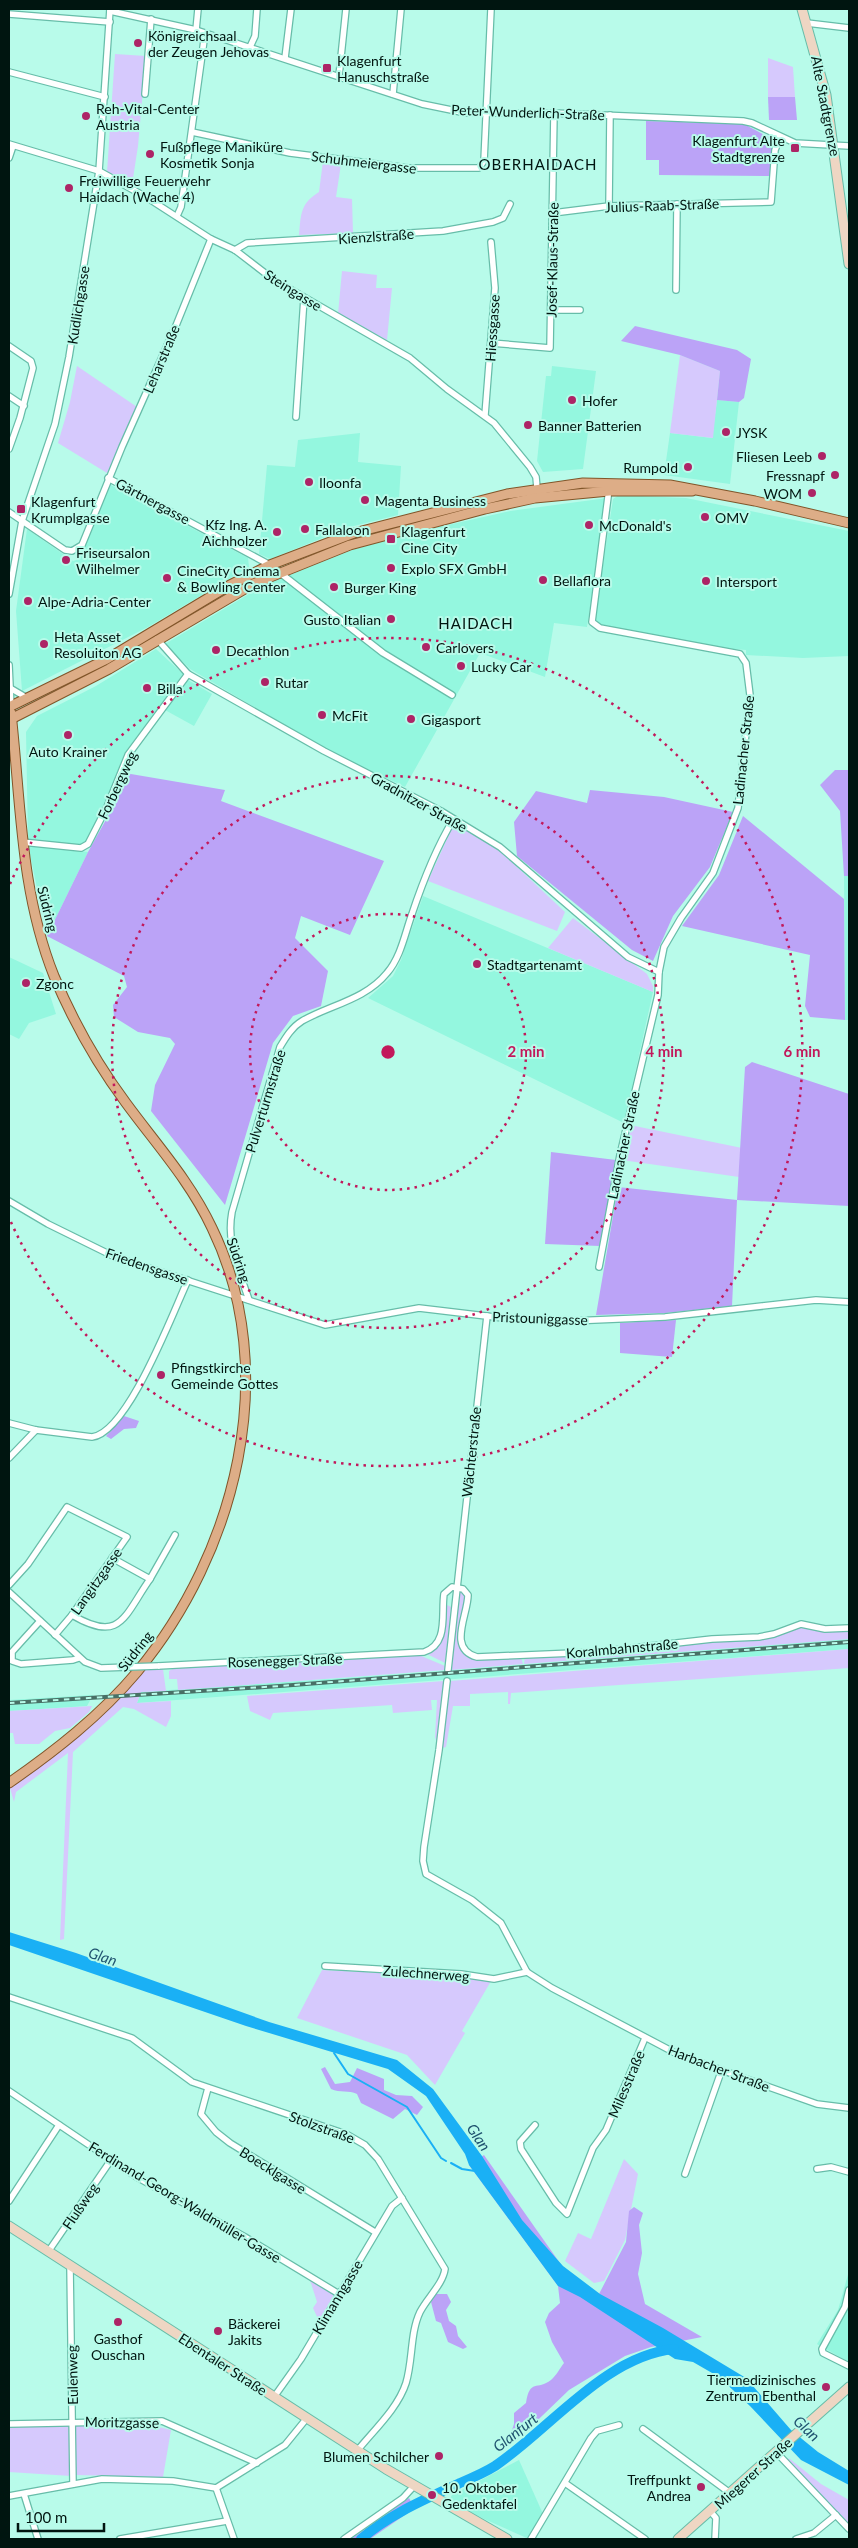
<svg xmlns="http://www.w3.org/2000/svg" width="858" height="2548" font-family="Lato,sans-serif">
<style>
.built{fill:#94f7df}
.green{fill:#d6c9fd}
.forest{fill:#bba3f7}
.water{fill:#1ab0f5}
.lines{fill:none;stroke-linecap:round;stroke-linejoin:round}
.stream{stroke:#1ab0f5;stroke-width:2}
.river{stroke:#1ab0f5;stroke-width:10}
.street-casing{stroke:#67bda9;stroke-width:8}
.secondary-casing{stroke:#67bda9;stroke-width:11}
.primary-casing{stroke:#815529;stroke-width:11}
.street{stroke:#fff;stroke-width:5.5}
.secondary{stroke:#eed6c3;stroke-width:9}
.primary{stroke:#ddad87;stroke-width:9}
.rail-casing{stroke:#487066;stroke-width:4}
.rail{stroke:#b8fbea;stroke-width:2;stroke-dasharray:5.5;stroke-linecap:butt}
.street-bridge-casing{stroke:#67bda9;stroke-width:8;stroke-linecap:butt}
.street-bridge{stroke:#fff;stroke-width:5.5}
.ring{fill:none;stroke:#c2185b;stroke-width:2.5;stroke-dasharray:2.5 5}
.poi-dot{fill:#ad2466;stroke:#b8fbea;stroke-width:2}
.labels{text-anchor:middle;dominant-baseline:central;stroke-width:4;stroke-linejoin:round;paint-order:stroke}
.poi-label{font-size:14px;fill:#001510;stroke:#b8fbea;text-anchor:start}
.street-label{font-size:14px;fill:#001510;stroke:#b8fbea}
.neighbourhood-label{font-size:15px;letter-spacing:1px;fill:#001510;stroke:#b8fbea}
.water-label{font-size:15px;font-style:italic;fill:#205370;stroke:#b8fbea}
.centre{fill:#c2185b;stroke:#b8fbea;stroke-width:2.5}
.ring-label{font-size:15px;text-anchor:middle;font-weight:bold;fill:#c2185b;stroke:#b8fbea;stroke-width:4;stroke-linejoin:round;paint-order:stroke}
</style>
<rect width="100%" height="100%" fill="#b8fbea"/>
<g class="built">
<polygon points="552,366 596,371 583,469 543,472 537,461 546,376 551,376"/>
<polygon points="717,400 739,402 730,484 664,475 670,433 712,438"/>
<polygon points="360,433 358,462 401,466 398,515 350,527 270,559 259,554 267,465 295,467 298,440"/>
<polygon points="109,484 248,558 249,567 148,627 22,691 16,611 27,529 73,561 79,559"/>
<polygon points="619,495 686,498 849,531 849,656 803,658 746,655 746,650 720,648 600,626 595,618 613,499"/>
<polygon points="607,498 587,627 554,623 545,677 480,653 405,787 329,751 190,669 165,644 264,585 355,549 408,534 510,511"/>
<polygon points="156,649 183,674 124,754 106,802 86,841 80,845 28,839 26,732 37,716 96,686"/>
<polygon points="188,680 212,694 194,726 165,710"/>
<polygon points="28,845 88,852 47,936"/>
<polygon points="844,876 849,876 849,1020 845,1020"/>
<polygon points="423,896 653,992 624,1123 368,998 393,976 401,960"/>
<polygon points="9,957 43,973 56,1014 29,1023 19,1039 9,1034"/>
<polygon points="849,1639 849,1649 137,1703 141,1692 415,1673"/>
<polygon points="93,1695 87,1706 9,1711 9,1700"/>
<polygon points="849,2271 849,2362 817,2344 838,2310"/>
<polygon points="519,2460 543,2514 529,2539 484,2519 449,2500 452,2495"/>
</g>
<g class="green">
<polygon points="115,54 146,56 138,146 132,185 107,172"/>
<polygon points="768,58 793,67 795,97 768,97"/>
<path d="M323,161L341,164L336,197L352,199L353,233L299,235C301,214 300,204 319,192Z"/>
<polygon points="342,271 377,275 376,288 392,288 387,340 338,314"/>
<polygon points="680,355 720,371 713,438 670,433"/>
<polygon points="77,366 137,407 107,473 58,443 70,402"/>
<polygon points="461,827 499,850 565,912 557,931 428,881 452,828"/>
<polygon points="573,918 647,974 653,986 653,992 548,948"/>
<polygon points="630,1125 742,1148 739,1177 622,1160"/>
<path d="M461,1591L466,1595C463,1614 453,1634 464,1653L473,1658L521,1657L523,1664L451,1670L458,1594Z"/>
<path d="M447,1605L451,1607L445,1663L427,1654C445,1644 447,1625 447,1605Z"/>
<polygon points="798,1626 849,1630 849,1639 524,1664 525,1657 755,1639"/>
<polygon points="849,1649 849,1668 511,1693 510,1704 508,1704 508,1692 470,1694 470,1706 453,1706 446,1747 442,1748 450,1681"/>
<polygon points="419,1655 445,1666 445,1670 178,1690 177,1679 169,1679 169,1671 176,1667"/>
<polygon points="145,1669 163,1669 166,1691 141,1692 137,1703 171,1701 171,1716 166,1727 134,1709 123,1707 73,1752 64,1939 60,1940 68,1753 16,1792 14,1802 10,1788 86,1730 119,1699"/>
<polygon points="444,1681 437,1743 435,1737 437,1700 431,1700 432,1710 393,1713 392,1705 273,1713 270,1720 250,1711 247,1696"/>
<polygon points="92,1706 89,1712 70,1728 55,1731 39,1744 15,1744 13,1733 9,1733 9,1711"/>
<polygon points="322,1970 460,1977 491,1981 462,2031 465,2033 435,2085 407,2055 297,2018"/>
<polygon points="624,2159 638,2174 625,2240 604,2281 594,2283 565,2261 578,2233 591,2239"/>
<polygon points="309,2277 335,2293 319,2321 313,2308 317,2302"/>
<polygon points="147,2424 171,2430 163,2477 76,2475 75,2425"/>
<polygon points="71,2425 71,2476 9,2472 9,2427"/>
<polygon points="785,2458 790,2459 821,2484 849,2500 849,2526"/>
</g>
<g class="forest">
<polygon points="768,97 795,97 797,120 769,120"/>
<polygon points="646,121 744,124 774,140 770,176 659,175 659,160 646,160"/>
<polygon points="635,326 737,350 751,359 744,398 739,402 717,400 720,371 680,355 621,341"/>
<polygon points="835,770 849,770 849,876 844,876 840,811 820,785"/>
<polygon points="125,773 225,790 221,801 384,861 350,935 301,916 295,938 328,971 321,1006 293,1016 273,1043 225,1205 151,1111 155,1085 175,1044 170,1038 138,1032 114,1017 113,1005 127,987 124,976 47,936 88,852 112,809"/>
<polygon points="590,790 664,797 733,812 710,867 673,916 653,961 632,950 517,856 514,822 536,791 587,803"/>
<polygon points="743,816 844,899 845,1020 810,1017 805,1006 810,955 682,926 719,875"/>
<polygon points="752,1062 849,1094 849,1206 737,1200 732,1306 665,1313 596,1315 618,1187 737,1200 745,1067"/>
<polygon points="551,1152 616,1160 600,1246 545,1244"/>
<polygon points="676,1320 672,1357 620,1353 620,1323"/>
<polygon points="124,1416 139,1421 136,1428 124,1429 111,1439 106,1436"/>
<path d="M325,2067L335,2084L350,2082L357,2068L384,2079V2090L396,2095L412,2096L423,2107L417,2115L405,2109L393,2119L361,2103L357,2094C349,2090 340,2093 331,2089L321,2069Z"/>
<path d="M484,2155L562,2266L599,2294L626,2242L629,2211L634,2207L643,2213L639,2225L642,2253L638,2274L645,2304L702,2337L651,2347L625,2356L569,2390L516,2441L509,2439L514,2424V2413L526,2403C530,2378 537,2391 551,2380C556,2376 560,2368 564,2363L552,2342L545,2322L549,2313L560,2303L558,2286L469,2165Z"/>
<polygon points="436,2294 447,2294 451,2302 446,2310 449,2321 456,2326 458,2336 467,2347 463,2349 448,2342 441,2323 436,2321 431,2302"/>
<polygon points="409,2498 415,2508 370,2539 351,2539"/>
</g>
<polygon class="water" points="9,1932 76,1953 269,2022 397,2060 433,2089 482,2156 522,2220 563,2266 600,2294 663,2328 746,2378 791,2430 818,2452 849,2471 849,2485 801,2460 750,2406 719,2377 693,2362 675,2359 580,2297 558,2286 469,2165 465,2154 426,2096 388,2069 246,2026 9,1945"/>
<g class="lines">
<g class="stream">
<polyline points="334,2053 348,2074 407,2107 441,2158 446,2161"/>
<polyline points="451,2163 462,2169 475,2171"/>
</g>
<path class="river" d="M361,2539C390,2514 426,2499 460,2483C472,2478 484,2473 495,2466C550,2429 605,2356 674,2349"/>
<g class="street-casing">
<g id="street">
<polyline points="110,11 196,30 422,104 466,113 554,113 743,121 752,123 795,143 849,146"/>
<polyline points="9,14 110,22"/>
<polyline points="807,23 849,28"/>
<polyline points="196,30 198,9"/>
<polyline points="250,47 255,36 257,9"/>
<polyline points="285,58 291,9"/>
<polyline points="9,72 105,97"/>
<polyline points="339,76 346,9"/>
<polyline points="145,94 151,19"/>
<polyline points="393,94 401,9"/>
<polyline points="192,132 290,153 408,168 479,168 484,161 491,9"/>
<polyline points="9,144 99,171 146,197 211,239 235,250 274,280 410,358 447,389 494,423 530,467 536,477 537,488"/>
<polyline points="9,158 13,146"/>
<polyline points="609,206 610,115"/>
<polyline points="553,213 609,206 771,202 775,150 780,138"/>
<polyline points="177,216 181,207 205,33"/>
<polyline points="235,250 247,243 443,231 493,222 503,218 510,204"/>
<polyline points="676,290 677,204"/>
<polyline points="551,310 580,310"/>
<polyline points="491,343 550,348 554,113"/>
<polyline points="9,346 31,361 33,368 20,418 9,449"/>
<polyline points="9,396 24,406"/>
<polyline points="485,415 495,288 491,242"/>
<polyline points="296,417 304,298"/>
<polyline points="108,478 270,565 383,653 452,695"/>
<polyline points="609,489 592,622 600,628 740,654 746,663 750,695 738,808 713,873 681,918 664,947 659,972"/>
<polyline points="9,512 65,550 72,551 82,545 122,447 175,328 211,239"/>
<polyline points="9,594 22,521 55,424 69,357 99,171 110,9"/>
<polyline points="157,639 188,674 324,751 441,811 500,847 628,957 659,972 658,995 620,1155 599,1267"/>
<polyline points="9,665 11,708"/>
<polyline points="10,688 27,698"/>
<polyline points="22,842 81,848 88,844 107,807 128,755 188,674"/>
<polyline points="9,1201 48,1224 115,1257 325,1325 419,1308 503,1318 571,1321 665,1317 816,1300 849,1302"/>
<path d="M249,1300C239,1270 226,1244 232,1212L280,1047C286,1037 292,1027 302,1021C330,1005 365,1000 387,973C401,957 405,933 412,914C423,881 435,850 453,820"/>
<path d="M9,1423L36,1430L92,1437C128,1433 173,1312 188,1280"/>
<polyline points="9,1458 36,1430"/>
<polyline points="150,1579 175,1535"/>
<polyline points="9,1585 28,1564 67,1507 127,1537 72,1615 55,1635"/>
<polyline points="9,1592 85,1662 101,1668 129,1667"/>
<path d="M72,1615C121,1644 124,1616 150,1579L112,1558"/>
<polyline points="40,1621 12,1652 12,1661 21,1664 73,1660 79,1658"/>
<path d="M158,1666L424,1652C449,1644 441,1614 444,1594L452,1587L463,1589L468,1595C468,1615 447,1649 477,1657L597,1652L712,1639L759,1637L774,1634L801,1624L825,1629L849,1628"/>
<polyline points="448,1670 487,1316"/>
<polyline points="447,1681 439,1750 424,1847 423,1861 426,1874 472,1900 501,1923 527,1972 552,1988 679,2055 817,2104 849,2108"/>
<polyline points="325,1966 461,1974 494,1979 527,1972"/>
<path d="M9,1997L132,2038L192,2082L346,2134L365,2145L378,2159L445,2269C443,2284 427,2298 420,2312C410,2333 413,2360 406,2383C398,2408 374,2430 357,2451"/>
<polyline points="208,2088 201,2114 216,2132 230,2143 375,2232"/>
<polyline points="9,2091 135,2176 245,2237 339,2294"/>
<polyline points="535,2125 520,2142 521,2149 556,2203 567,2214 593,2148 606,2130 645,2038"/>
<polyline points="817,2169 831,2167 849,2172"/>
<polyline points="685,2174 721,2072"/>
<polyline points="9,2201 59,2125"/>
<polyline points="48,2252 111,2160"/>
<polyline points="70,2266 73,2484"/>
<polyline points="849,2290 845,2307 822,2349 823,2353 849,2366"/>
<polyline points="274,2397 301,2359 392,2206 402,2198"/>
<polyline points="9,2424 162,2421 257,2463"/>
<polyline points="643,2429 730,2493"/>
<polyline points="776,2452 849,2529"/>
<polyline points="565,2483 645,2539"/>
<polyline points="216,2488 234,2539"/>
<polyline points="24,2494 38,2539"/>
<polyline points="9,2496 102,2479 173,2481 216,2488 285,2445 307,2418"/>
<polyline points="710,2511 716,2518 715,2539"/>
<polyline points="120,2539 227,2521"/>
<polyline points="344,2539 403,2498 414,2486"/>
<polyline points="531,2539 591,2438 597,2431 619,2425"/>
<polyline points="796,2539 814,2533 836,2515"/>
</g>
</g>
<g class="secondary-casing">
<g id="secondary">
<polyline points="802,9 826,95 849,264"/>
<polyline points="9,2226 386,2469 507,2539"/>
<polyline points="678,2539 849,2387"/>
</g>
</g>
<g class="primary-casing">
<g id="primary">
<polyline points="9,707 107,659 230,585 270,565 354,533 507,494 583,483 670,485 755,501 849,523"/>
<polyline points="9,720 109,669 253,584 350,545 485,509 535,498 609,491 692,491"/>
<path d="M9,1783C55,1751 100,1716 137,1672C236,1553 282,1372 212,1228C190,1181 156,1144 126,1103C97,1064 73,1021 54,976C20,891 21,802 11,713"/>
</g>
</g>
<use href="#street" class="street"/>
<use href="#secondary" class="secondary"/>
<use href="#primary" class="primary"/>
<g class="rail-casing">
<polyline id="rail" points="9,1703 280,1686 849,1642"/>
</g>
<use href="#rail" class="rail"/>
<g class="street-bridge-casing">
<polyline id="street-bridge" points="129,1667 158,1666"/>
</g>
<use href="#street-bridge" class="street-bridge"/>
</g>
<g class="ring">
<circle cx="388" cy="1052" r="138"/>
<circle cx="388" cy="1052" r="276"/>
<path d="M10 884A414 414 0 1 1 10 1220"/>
</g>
<g class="poi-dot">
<circle cx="138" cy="43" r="5"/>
<rect x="322" y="63" width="10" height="10" rx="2.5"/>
<circle cx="86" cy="116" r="5"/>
<rect x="790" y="143" width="10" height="10" rx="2.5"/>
<circle cx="150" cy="154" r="5"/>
<circle cx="69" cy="188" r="5"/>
<circle cx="572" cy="400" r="5"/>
<circle cx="528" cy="425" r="5"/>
<circle cx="726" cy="432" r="5"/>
<circle cx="822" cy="456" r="5"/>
<circle cx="688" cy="467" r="5"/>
<circle cx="835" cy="475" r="5"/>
<circle cx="309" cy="482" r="5"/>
<circle cx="812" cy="493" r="5"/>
<circle cx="365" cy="500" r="5"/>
<rect x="16" y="504" width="10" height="10" rx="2.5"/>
<circle cx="705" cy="517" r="5"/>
<circle cx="589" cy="525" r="5"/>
<circle cx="305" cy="529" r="5"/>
<circle cx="277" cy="532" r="5"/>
<rect x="386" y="534" width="10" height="10" rx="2.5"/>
<circle cx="66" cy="560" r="5"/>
<circle cx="391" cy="568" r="5"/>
<circle cx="167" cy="578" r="5"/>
<circle cx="543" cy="580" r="5"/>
<circle cx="706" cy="581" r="5"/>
<circle cx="334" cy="587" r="5"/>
<circle cx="28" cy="601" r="5"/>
<circle cx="391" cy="619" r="5"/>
<circle cx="44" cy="644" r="5"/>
<circle cx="426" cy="647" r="5"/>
<circle cx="216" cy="650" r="5"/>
<circle cx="461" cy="666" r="5"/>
<circle cx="265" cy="682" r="5"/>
<circle cx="147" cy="688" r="5"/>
<circle cx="322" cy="715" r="5"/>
<circle cx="411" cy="719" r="5"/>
<circle cx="68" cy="735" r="5"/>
<circle cx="477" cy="964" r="5"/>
<circle cx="26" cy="983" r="5"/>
<circle cx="161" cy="1375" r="5"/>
<circle cx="118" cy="2322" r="5"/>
<circle cx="218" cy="2331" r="5"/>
<circle cx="826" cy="2387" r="5"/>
<circle cx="439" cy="2456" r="5"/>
<circle cx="701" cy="2487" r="5"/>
<circle cx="432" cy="2495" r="5"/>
</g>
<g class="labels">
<g class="poi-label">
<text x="148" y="35">Königreichsaal<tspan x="148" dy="16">der Zeugen Jehovas</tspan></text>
<text x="337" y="60">Klagenfurt<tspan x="337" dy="16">Hanuschstraße</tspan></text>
<text x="96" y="108">Reh-Vital-Center<tspan x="96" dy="16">Austria</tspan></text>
<text x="785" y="140" text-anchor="end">Klagenfurt Alte<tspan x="785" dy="16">Stadtgrenze</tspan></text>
<text x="160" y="146">Fußpflege Maniküre<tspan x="160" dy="16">Kosmetik Sonja</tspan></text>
<text x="79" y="180">Freiwillige Feuerwehr<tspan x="79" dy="16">Haidach (Wache 4)</tspan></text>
<text x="582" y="400">Hofer</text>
<text x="538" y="425">Banner Batterien</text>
<text x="736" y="432">JYSK</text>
<text x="812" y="456" text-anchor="end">Fliesen Leeb</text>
<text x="678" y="467" text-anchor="end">Rumpold</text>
<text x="825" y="475" text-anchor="end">Fressnapf</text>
<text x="319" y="482">Iloonfa</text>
<text x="802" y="493" text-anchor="end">WOM</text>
<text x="375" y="500">Magenta Business</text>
<text x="31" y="501">Klagenfurt<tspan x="31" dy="16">Krumplgasse</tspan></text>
<text x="715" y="517">OMV</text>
<text x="267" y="524" text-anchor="end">Kfz Ing. A.<tspan x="267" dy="16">Aichholzer</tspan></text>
<text x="599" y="525">McDonald's</text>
<text x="315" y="529">Fallaloon</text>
<text x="401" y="531">Klagenfurt<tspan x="401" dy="16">Cine City</tspan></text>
<text x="76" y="552">Friseursalon<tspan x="76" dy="16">Wilhelmer</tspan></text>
<text x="401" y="568">Explo SFX GmbH</text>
<text x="177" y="570">CineCity Cinema<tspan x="177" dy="16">&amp; Bowling Center</tspan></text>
<text x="553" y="580">Bellaflora</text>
<text x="716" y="581">Intersport</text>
<text x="344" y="587">Burger King</text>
<text x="38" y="601">Alpe-Adria-Center</text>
<text x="381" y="619" text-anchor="end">Gusto Italian</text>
<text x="54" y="636">Heta Asset<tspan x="54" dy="16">Resoluiton AG</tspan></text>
<text x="436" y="647">Carlovers</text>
<text x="226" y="650">Decathlon</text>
<text x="471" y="666">Lucky Car</text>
<text x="275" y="682">Rutar</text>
<text x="157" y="688">Billa</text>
<text x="332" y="715">McFit</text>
<text x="421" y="719">Gigasport</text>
<text x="68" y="751" text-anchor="middle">Auto Krainer</text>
<text x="487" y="964">Stadtgartenamt</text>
<text x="36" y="983">Zgonc</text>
<text x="171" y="1367">Pfingstkirche<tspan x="171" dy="16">Gemeinde Gottes</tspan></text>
<text x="228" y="2323">Bäckerei<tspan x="228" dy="16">Jakits</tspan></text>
<text x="118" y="2338" text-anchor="middle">Gasthof<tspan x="118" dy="16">Ouschan</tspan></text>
<text x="816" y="2379" text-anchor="end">Tiermedizinisches<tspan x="816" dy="16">Zentrum Ebenthal</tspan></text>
<text x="429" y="2456" text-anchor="end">Blumen Schilcher</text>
<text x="691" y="2479" text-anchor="end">Treffpunkt<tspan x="691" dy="16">Andrea</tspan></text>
<text x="442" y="2487">10. Oktober<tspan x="442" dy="16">Gedenktafel</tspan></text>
</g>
<g class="street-label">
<text transform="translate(826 106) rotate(79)">Alte Stadtgrenze</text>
<text transform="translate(528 112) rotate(2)">Peter-Wunderlich-Straße</text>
<text transform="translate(364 162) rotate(7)">Schuhmeiergasse</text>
<text transform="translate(662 205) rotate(-2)">Julius-Raab-Straße</text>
<text transform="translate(376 236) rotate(-4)">Kienzlstraße</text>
<text transform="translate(552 260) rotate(-89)">Josef-Klaus-Straße</text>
<text transform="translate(293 290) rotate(32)">Steingasse</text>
<text transform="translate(78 305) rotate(-81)">Kudlichgasse</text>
<text transform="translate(492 328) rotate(-86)">Hiessgasse</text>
<text transform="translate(161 359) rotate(-67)">Leharstraße</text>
<text transform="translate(153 501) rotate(28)">Gärtnergasse</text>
<text transform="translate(743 750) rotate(-84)">Ladinacher Straße</text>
<text transform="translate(117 785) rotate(-65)">Forbergweg</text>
<text transform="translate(419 802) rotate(29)">Gradnitzer Straße</text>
<text transform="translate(48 909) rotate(76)">Südring</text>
<text transform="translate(265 1101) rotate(-73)">Pulverturmstraße</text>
<text transform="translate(623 1145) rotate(-78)">Ladinacher Straße</text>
<text transform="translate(239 1260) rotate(71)">Südring</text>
<text transform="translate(147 1266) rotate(19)">Friedensgasse</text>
<text transform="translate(540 1318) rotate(2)">Pristouniggasse</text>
<text transform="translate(471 1452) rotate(-84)">Wächterstraße</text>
<text transform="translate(96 1581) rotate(-55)">Langitzgasse</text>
<text transform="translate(622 1648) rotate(-5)">Koralmbahnstraße</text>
<text transform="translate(135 1651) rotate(-52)">Südring</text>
<text transform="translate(285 1660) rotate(-2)">Rosenegger Straße</text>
<text transform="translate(426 1973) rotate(4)">Zulechnerweg</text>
<text transform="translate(719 2068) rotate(21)">Harbacher Straße</text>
<text transform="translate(626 2084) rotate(-67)">Milesstraße</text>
<text transform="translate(322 2127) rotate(20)">Stolzstraße</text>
<text transform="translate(273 2170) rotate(32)">Boecklgasse</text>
<text transform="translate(185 2202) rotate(31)">Ferdinand-Georg-Waldmüller-Gasse</text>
<text transform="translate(80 2206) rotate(-56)">Flußweg</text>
<text transform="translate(337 2297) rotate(-59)">Klimanngasse</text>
<text transform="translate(223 2364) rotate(33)">Ebentaler Straße</text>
<text transform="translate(72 2375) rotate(-91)">Eulenweg</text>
<text transform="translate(122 2422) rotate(1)">Moritzgasse</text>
<text transform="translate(753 2473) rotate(-42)">Miegerer Straße</text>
</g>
<g class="neighbourhood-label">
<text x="538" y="164">OBERHAIDACH</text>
<text x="476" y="623">HAIDACH</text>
</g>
<g class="water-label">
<text transform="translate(103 1956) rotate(19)">Glan</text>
<text transform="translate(479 2137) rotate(56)">Glan</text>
<text transform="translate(807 2428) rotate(43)">Glan</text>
<text transform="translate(515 2432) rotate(-38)">Glanfurt</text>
</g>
</g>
<circle cx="388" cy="1052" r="8" class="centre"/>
<g class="ring-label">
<text x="526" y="1057">2 min</text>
<text x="664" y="1057">4 min</text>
<text x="802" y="1057">6 min</text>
</g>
<rect width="858" height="2548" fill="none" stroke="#001510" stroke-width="20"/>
<path d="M18 2523v8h86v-8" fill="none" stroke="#001510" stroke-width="2.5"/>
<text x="25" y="2523" font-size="15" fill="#001510" stroke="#b8fbea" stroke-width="4" paint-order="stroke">100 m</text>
</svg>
